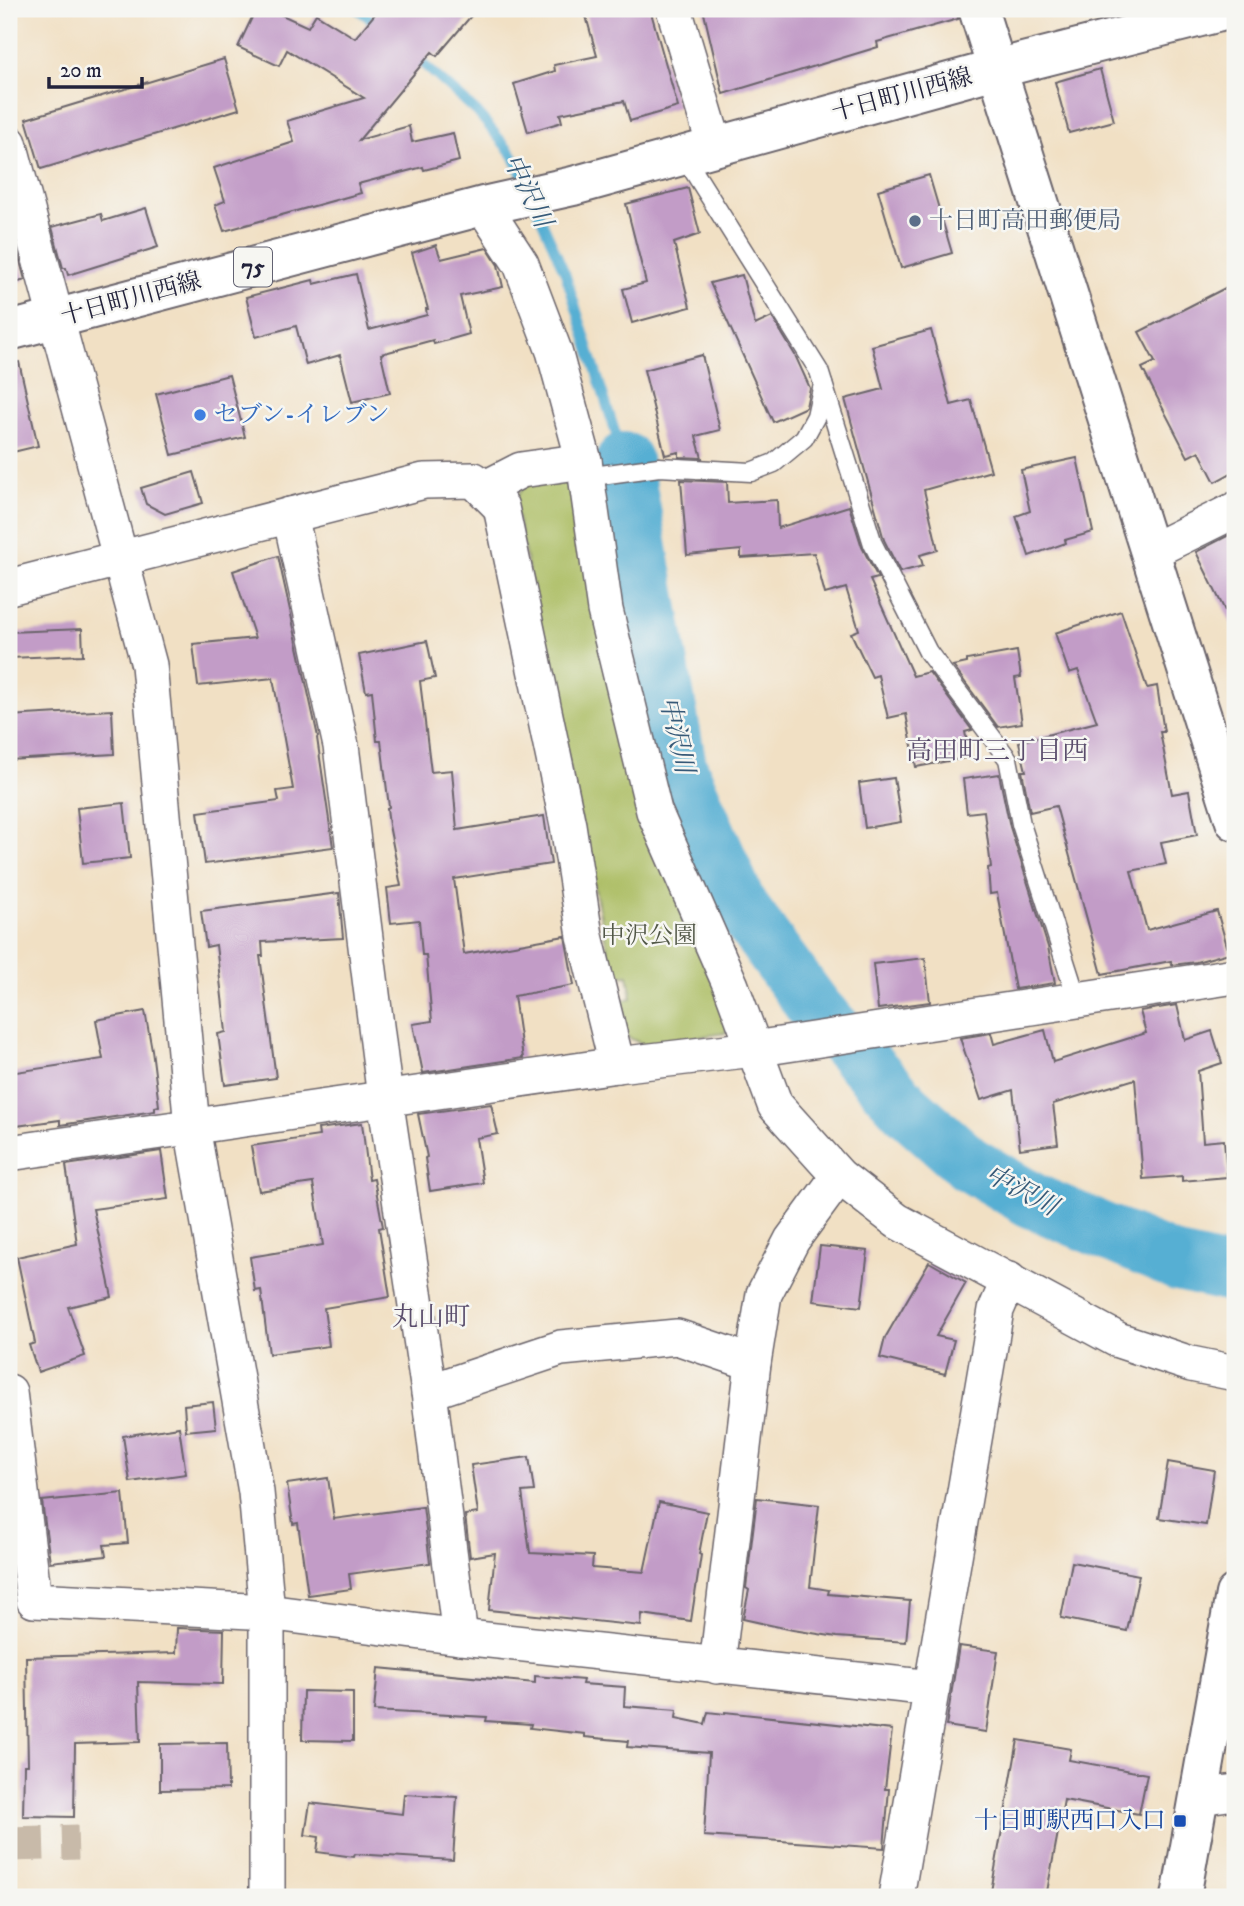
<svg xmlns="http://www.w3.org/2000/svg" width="1244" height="1906" font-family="'IM FELL DW Pica','Noto Serif JP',serif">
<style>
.green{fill:#aabc60;stroke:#666f4e;stroke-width:2}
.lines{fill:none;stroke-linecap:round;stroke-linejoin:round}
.stream{stroke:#56afd3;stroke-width:10}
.river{stroke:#56afd3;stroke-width:56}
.building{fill:#c29cc7}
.street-tunnel{stroke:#c8baa9;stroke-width:35;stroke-dasharray:35 18;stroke-linecap:butt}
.lane-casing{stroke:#6a646b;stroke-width:21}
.street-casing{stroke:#6a646b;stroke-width:38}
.secondary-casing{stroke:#6a646b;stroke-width:42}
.primary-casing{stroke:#6a646b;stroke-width:42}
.lane{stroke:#fff;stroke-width:18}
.street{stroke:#fff;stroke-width:35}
.secondary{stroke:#fff;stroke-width:38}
.primary{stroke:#fff;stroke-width:38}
.service-dot{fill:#5c6f8a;stroke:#f6f6f2;stroke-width:2.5}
.shop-dot{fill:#3f7fe0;stroke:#f6f6f2;stroke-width:2.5}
.transit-dot{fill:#1a4fb4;stroke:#f6f6f2;stroke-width:2.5}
.labels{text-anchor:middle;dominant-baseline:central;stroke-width:5;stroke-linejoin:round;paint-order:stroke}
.shield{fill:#f6f6f2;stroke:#626272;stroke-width:2}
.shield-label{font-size:23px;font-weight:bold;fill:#22223b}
.street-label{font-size:24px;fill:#22223b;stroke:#f6f6f2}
.service-label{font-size:24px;fill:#4e5e75;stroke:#f6f6f2;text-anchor:start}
.shop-label{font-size:24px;fill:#366cbe;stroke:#f6f6f2;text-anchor:start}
.park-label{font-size:24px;fill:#525848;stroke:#f6f6f2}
.transit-label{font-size:24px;fill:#164399;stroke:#f6f6f2;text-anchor:end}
.water-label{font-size:26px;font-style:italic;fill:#375a78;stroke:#f6f6f2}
.neighbourhood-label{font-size:26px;fill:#5a4d6c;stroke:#f6f6f2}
</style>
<rect width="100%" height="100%" fill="#f6f6f2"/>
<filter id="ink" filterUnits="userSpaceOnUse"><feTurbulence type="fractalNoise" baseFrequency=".0143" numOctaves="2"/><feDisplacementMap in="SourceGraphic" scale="14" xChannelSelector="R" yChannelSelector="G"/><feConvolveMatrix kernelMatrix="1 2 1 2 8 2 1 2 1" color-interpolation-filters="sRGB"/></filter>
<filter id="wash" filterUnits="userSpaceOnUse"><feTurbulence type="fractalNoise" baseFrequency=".00686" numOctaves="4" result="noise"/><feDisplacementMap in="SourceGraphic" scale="28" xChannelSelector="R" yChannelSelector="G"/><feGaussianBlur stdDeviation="1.57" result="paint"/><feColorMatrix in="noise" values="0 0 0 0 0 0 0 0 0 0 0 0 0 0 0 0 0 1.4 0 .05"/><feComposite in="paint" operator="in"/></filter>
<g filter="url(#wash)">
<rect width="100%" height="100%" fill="#f1e0c4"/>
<polygon class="green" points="566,480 578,492 733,1022 725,1033 644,1045 625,1036 617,1002 632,998 628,975 613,976 514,501 527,481"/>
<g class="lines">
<g class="stream">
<polyline points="357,9 379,25"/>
<polyline points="414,56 477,112 513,155 528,189"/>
<polyline points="534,203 565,273 624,460"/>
</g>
<polyline class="river" points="624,460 679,766 739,905 816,1010 906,1108 968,1163 1031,1200 1178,1263 1235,1276"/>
</g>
<g id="blocks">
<g class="building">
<polygon points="256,9 269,9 308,27 316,14 355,38 379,9 477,9 437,56 432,52 359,140 409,126 412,142 453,133 459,161 424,170 423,167 358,184 361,193 224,231 215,205 225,201 214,168 294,142 287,121 364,98 287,50 279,66 238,47"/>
<polygon points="584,9 650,9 678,107 630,121 624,101 560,114 562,122 528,132 514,84 555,71 554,65 597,56"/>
<polygon points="703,9 957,9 958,19 877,42 878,47 723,94"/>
<polygon points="224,59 239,109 41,169 26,119"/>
<polygon points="1100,69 1114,121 1069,133 1055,82"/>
<polygon points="929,175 952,253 901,268 878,190"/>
<polygon points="688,188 700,234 674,243 690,307 632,323 623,289 646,283 626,204"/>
<polygon points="146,208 158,247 68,275 66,268 63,268 52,227 101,214 103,221"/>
<polygon points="14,238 25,280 9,285 9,239"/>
<polygon points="436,245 441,259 487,248 498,265 503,287 460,296 469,334 434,344 433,340 381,354 390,393 352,402 340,355 306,365 296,326 256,337 246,297 313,280 314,284 356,274 369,330 427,315 426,309 428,309 412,253"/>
<polygon points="742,275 755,325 772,317 795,355 810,388 806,407 773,422 710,283"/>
<polygon points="1235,283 1235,471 1215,482 1199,451 1188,457 1142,368 1155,362 1139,332"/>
<polygon points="931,330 951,405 971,400 991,471 924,490 938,550 920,555 923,566 900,572 884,540 845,399 883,389 872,346"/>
<polygon points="702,355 720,430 696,436 702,458 679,457 679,452 665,455 644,370"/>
<polygon points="19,362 38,446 9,453 9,363"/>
<polygon points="229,375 245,437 172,455 156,394"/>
<polygon points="1077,458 1093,532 1065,540 1066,543 1029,556 1016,516 1030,511 1021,470"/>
<polygon points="194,472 203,503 165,514 146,504 141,488"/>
<polygon points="681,480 727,482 728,503 777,500 778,528 849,506 862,547 878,578 870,580 913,676 929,672 972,730 965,732 970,757 916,767 906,714 888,718 878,675 872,677 851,633 859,630 846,588 825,594 814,553 741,558 741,550 687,555"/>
<polygon points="1235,532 1235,631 1196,552"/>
<polygon points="278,556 318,737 317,738 333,847 205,864 198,812 279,801 277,791 293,789 273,678 198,686 193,644 255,638 233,571"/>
<polygon points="1121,611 1147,688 1157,686 1164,732 1160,732 1172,794 1189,791 1197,835 1161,842 1166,864 1131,871 1147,930 1217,911 1229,953 1196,962 1172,965 1171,961 1102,974 1056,806 1030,812 1022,771 1026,771 1019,742 1097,722 1078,670 1069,673 1055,633"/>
<polygon points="82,629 83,655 9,658 9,632"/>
<polygon points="427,641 435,678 420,681 431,772 452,770 457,830 544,816 551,864 454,879 464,954 565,936 574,985 514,996 523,1058 423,1073 413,1024 432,1021 426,955 422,955 419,920 391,923 387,888 401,886 389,825 387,808 389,807 381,741 377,741 372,691 366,692 359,655"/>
<polygon points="1017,651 1021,677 1015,678 1022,723 998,727 953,666 967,663 967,660"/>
<polygon points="112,710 114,754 9,760 9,716"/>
<polygon points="999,774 1010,827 1048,947 1055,983 1015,989 997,893 990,894 988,868 991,867 984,811 967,813 963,779"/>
<polygon points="894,778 901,822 865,828 859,783"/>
<polygon points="124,803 130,858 83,863 77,808"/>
<polygon points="339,893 343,938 262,942 263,956 260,956 276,1078 225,1085 218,1034 226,1032 216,945 206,947 201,911"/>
<polygon points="925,958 930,1002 878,1009 873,964"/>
<polygon points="1177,1005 1185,1040 1212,1031 1222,1063 1198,1071 1203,1142 1224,1140 1227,1177 1182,1181 1182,1176 1143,1179 1135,1079 1053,1104 1058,1144 1020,1149 1013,1090 981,1100 960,1038 991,1033 994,1044 1045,1030 1053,1062 1146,1033 1140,1011"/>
<polygon points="145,1011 152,1050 159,1106 155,1107 155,1111 60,1125 60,1120 9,1127 9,1073 103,1059 96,1020"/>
<polygon points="491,1104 498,1134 476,1138 483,1183 430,1191 425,1158 427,1157 418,1114"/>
<polygon points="362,1123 369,1180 374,1179 383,1227 379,1228 390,1297 324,1308 329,1346 269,1354 261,1290 255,1291 250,1257 323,1245 313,1183 259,1191 251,1146 319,1136 318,1129"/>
<polygon points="161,1151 168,1199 93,1209 112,1297 68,1307 85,1356 38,1372 29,1345 35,1343 17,1257 77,1244 66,1165"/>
<polygon points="820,1246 868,1251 861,1307 813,1301"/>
<polygon points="929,1262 966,1283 936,1336 954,1340 945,1374 880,1358 885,1338"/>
<polygon points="213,1402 216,1428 186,1431 184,1405"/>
<polygon points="179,1427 186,1474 130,1482 123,1436"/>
<polygon points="529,1457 534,1491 522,1492 530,1553 593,1556 592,1568 644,1572 659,1502 707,1512 699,1554 701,1555 691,1621 642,1614 641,1626 489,1610 495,1553 470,1557 465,1515 478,1513 471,1465"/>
<polygon points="1168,1462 1214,1470 1206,1525 1159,1518"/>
<polygon points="328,1478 334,1519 423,1507 430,1563 349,1574 351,1589 308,1595 298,1523 293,1524 287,1484"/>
<polygon points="123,1493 128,1543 104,1545 106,1556 50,1562 42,1501"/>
<polygon points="757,1498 819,1505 810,1587 829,1590 828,1594 910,1601 906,1642 837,1637 793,1630 743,1619 749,1590 746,1588"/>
<polygon points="1072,1562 1139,1575 1127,1631 1061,1618"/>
<polygon points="177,1628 224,1630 223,1684 138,1682 140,1742 75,1744 74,1817 23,1816 24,1765 28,1765 26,1657 176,1653"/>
<polygon points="959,1646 998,1651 986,1732 946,1726"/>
<polygon points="378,1668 535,1683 535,1676 583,1680 582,1684 625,1687 624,1706 677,1710 676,1718 705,1724 708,1712 725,1714 725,1712 892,1730 885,1789 889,1789 884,1848 704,1836 709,1753 627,1747 628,1741 585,1737 585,1734 530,1728 531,1724 486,1721 487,1717 374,1711"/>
<polygon points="303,1691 353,1692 353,1741 302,1740"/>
<polygon points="1018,1740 1071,1749 1069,1760 1147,1774 1139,1814 1064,1800 1046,1897 990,1897"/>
<polygon points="227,1743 228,1789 160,1790 160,1744"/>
<polygon points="404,1794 457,1797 453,1860 355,1854 354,1857 317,1852 319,1837 305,1835 310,1803 402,1814"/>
</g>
</g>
</g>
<g filter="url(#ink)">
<use href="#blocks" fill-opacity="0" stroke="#6a646b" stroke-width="2"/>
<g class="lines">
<polyline class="street-tunnel" points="9,1844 78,1842"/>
<g class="lane-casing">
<g id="lane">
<polyline points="684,156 819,371 873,544 928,652 1008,759 1021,824 1077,999"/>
<polyline points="586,477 659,467 751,472 774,463 804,438 816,416 823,384"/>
</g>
</g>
<g class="street-casing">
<g id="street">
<polyline points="674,9 715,147"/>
<polyline points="9,143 149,665 192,1127 256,1492 267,1612 267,1897"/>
<polyline points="483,206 521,264 554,351 584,461 605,610 654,811 731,986 775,1105 839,1176 897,1221 1118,1340 1191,1364 1235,1373"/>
<polyline points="484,489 521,470 584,461"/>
<polyline points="290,515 341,746 385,1098 429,1392 460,1637"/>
<polyline points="1150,552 1235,510"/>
<polyline points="9,587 424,481 474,480 501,507 568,825 585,936 617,1065"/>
<polyline points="9,1153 617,1065 754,1049 1235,976"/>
<polyline points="9,1392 34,1600 267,1612 460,1637 932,1688"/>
<polyline points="429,1392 561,1348 677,1337 753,1363"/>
<polyline points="717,1666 753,1363 764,1294 792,1240 839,1176"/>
<polyline points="1199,1797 1235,1792"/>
<polyline points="896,1897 996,1310 1009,1280"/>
</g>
</g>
<g class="secondary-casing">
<g id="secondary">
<polyline points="978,9 1235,821"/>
<polyline points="1181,1897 1235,1594"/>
</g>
</g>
<g class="primary-casing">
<polyline id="primary" points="9,331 483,206 573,186 996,69 1232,9"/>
</g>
<use href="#lane" class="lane"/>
<use href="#street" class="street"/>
<use href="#secondary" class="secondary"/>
<use href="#primary" class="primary"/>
</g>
</g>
<circle class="service-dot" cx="915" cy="221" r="7"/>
<circle class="shop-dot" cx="200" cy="415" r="7"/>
<rect class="transit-dot" x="1173" y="1814" width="14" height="14" rx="3.5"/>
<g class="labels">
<rect class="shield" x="234" y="247.5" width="38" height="39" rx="5"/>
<g class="shield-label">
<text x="253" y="267">75</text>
</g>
<g class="street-label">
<text transform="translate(902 95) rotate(-15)">十日町川西線</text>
<text transform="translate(131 299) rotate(-15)">十日町川西線</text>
</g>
<g class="service-label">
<text x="929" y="221">十日町高田郵便局</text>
</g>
<g class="shop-label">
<text x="214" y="415">セブン-イレブン</text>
</g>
<g class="park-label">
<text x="649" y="936">中沢公園</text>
</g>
<g class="transit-label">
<text x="1166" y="1821">十日町駅西口入口</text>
</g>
<g class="water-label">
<text transform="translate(527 191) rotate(64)">中沢川</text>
<text transform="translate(676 735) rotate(77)">中沢川</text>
<text transform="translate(1021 1191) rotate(28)">中沢川</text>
</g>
<g class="neighbourhood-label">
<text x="997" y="751">高田町三丁目西</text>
<text x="431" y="1317">丸山町</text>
</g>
</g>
<rect width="1244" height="1906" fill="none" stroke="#f6f6f2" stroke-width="35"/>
<path d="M49 77v10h93v-10" fill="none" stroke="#22223b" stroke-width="3.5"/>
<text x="60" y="77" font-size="21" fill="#22223b" stroke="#f6f6f2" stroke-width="5" paint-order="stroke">20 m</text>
</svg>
